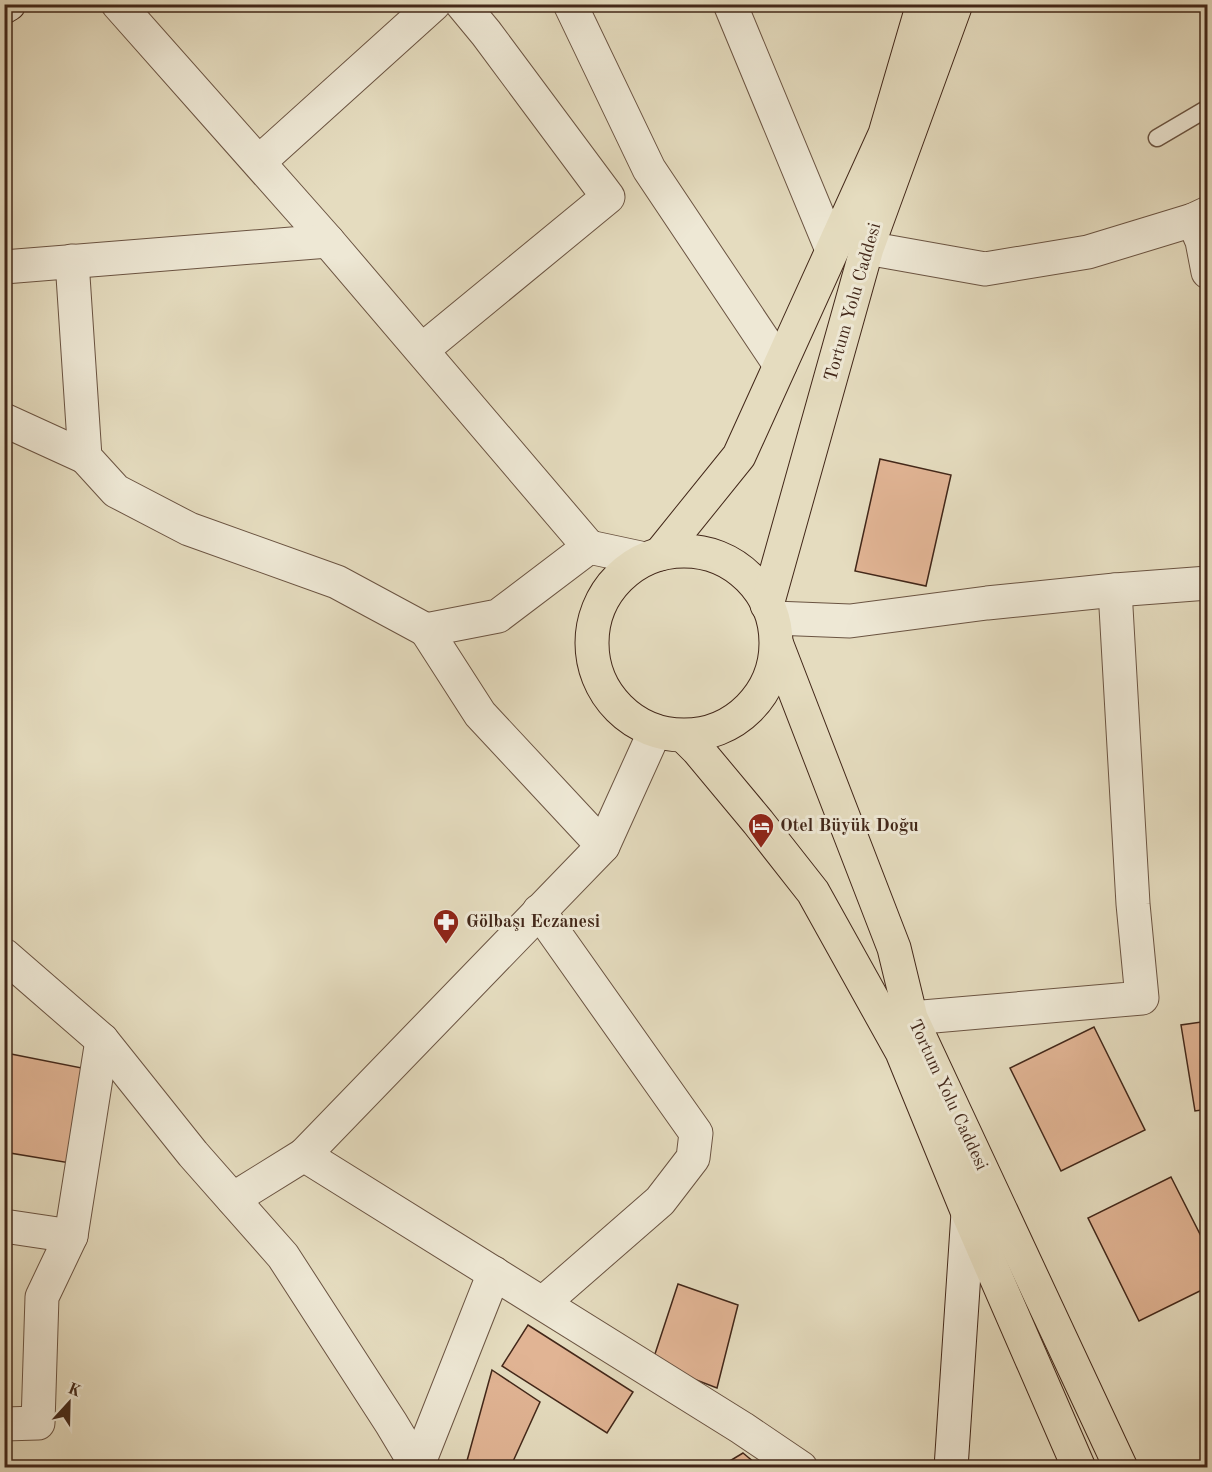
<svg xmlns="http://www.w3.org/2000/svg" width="1212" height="1472" font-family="'Old Standard TT',serif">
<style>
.building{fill:#e1b494;stroke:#422719;stroke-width:1.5}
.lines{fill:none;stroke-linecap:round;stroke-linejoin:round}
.lane-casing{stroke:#6b5442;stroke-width:19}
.street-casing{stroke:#6b5442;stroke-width:35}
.secondary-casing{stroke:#422719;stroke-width:35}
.highway-casing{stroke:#422719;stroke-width:35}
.lane{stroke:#eee8d5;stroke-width:16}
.street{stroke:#eee8d5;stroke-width:33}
.secondary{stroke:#eee8d5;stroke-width:33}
.highway{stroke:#e5dcbf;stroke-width:33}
.labels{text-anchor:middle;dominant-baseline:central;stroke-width:6;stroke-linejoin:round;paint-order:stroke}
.street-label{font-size:18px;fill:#422719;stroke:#eee8d5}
.poi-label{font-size:18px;font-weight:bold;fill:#422719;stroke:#eee8d5;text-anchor:start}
</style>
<rect width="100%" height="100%" fill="#e5dcbf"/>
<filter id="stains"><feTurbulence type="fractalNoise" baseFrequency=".00333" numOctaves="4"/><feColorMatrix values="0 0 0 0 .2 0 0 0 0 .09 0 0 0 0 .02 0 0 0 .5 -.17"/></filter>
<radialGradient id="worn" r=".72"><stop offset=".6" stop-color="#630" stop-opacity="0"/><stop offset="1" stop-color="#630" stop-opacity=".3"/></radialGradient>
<g class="building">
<polygon points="880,459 951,475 926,586 855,571"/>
<polygon points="1208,1021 1208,1109 1195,1111 1181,1025"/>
<polygon points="1094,1027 1145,1130 1061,1171 1010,1068"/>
<polygon points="11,1054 87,1069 70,1163 4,1152 4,1088"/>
<polygon points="1171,1177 1208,1250 1208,1287 1139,1321 1088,1218"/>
<polygon points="678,1284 738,1305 717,1388 652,1363"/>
<polygon points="528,1325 633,1392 607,1433 502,1366"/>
<polygon points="492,1370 540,1402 510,1468 465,1468"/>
<polygon points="743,1453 761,1468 718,1468"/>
</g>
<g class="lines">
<g class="lane-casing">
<polyline id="lane" points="1157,138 1208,108"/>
</g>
<g class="street-casing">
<g id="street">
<polyline points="118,4 328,241 589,547"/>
<polyline points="570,4 649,169 780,365"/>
<polyline points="730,4 832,250"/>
<polyline points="259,162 434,4"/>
<polyline points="1193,220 1202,241 1208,272"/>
<polyline points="867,248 985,269 1088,252 1193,220 1208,213"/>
<polyline points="72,261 85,457 116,491 189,529 337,582 426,630"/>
<polyline points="4,267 328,241"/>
<polyline points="422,350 608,197 486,33 462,4"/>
<polyline points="4,420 85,457"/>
<polyline points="774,618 850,621 987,603 1115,590 1208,583"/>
<polyline points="603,846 480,714 426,630 498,616 589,547 645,559"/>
<polyline points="539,911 696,1133 693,1158 660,1201 543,1303"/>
<polyline points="4,955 102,1040 193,1154 283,1256 391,1423 418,1468"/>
<polyline points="911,1018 1142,998 1133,904 1115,590"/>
<polyline points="304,1155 603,846 655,731"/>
<polyline points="233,1199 304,1155 742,1428 801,1468"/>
<polyline points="4,1226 71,1236"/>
<polyline points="4,1424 38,1423 42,1297 71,1236 102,1040"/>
<polyline points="418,1465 494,1273"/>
</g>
</g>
<g class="secondary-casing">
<g id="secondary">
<polyline points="4,7 9,4"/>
<polyline points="951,1468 968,1213"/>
</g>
</g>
<g class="highway-casing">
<g id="highway">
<circle cx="684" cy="643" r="92"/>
<polyline points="660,554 739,456 885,134 923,4"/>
<polyline points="767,605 867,248 956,4"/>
<polyline points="777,645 894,948 911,1018 1121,1468"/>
<polyline points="684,736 698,750 758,822 813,892 902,1052 968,1213 1079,1468"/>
</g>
</g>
<use href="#lane" class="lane"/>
<use href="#street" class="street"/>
<use href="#secondary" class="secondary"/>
<use href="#highway" class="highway"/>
</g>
<defs>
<g id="hotel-pin" transform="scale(1.35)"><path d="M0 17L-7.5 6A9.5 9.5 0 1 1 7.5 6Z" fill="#8f2418" stroke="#eee8d5"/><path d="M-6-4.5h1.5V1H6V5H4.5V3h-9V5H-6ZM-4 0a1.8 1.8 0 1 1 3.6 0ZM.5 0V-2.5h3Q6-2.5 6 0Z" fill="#fff"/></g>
<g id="pharmacy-pin" transform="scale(1.35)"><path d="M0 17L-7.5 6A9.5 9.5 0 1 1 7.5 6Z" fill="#8f2418" stroke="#eee8d5"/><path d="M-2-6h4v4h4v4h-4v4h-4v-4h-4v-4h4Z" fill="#fff"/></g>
</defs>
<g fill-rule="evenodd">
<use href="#hotel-pin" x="761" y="826"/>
<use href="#pharmacy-pin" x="446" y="922"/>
</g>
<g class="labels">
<g class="street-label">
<text transform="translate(853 302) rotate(-74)">Tortum Yolu Caddesi</text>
<text transform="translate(948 1095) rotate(65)">Tortum Yolu Caddesi</text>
</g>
<g class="poi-label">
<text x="780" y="826">Otel Büyük Doğu</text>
<text x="466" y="922">Gölbaşı Eczanesi</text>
</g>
</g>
<rect width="1212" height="1472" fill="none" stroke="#e5dcbf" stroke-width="24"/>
<rect x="6" y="6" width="1200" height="1460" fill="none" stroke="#422719" stroke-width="3"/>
<rect x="12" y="12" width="1188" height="1448" fill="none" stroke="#422719" stroke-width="1.5"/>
<g transform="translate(69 1403) rotate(22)" stroke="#eee8d5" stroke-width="4.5" paint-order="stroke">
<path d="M0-4.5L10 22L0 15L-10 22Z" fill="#422719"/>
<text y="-9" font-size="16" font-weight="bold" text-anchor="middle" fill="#422719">K</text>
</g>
<rect width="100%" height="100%" filter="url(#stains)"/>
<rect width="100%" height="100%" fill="url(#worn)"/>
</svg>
